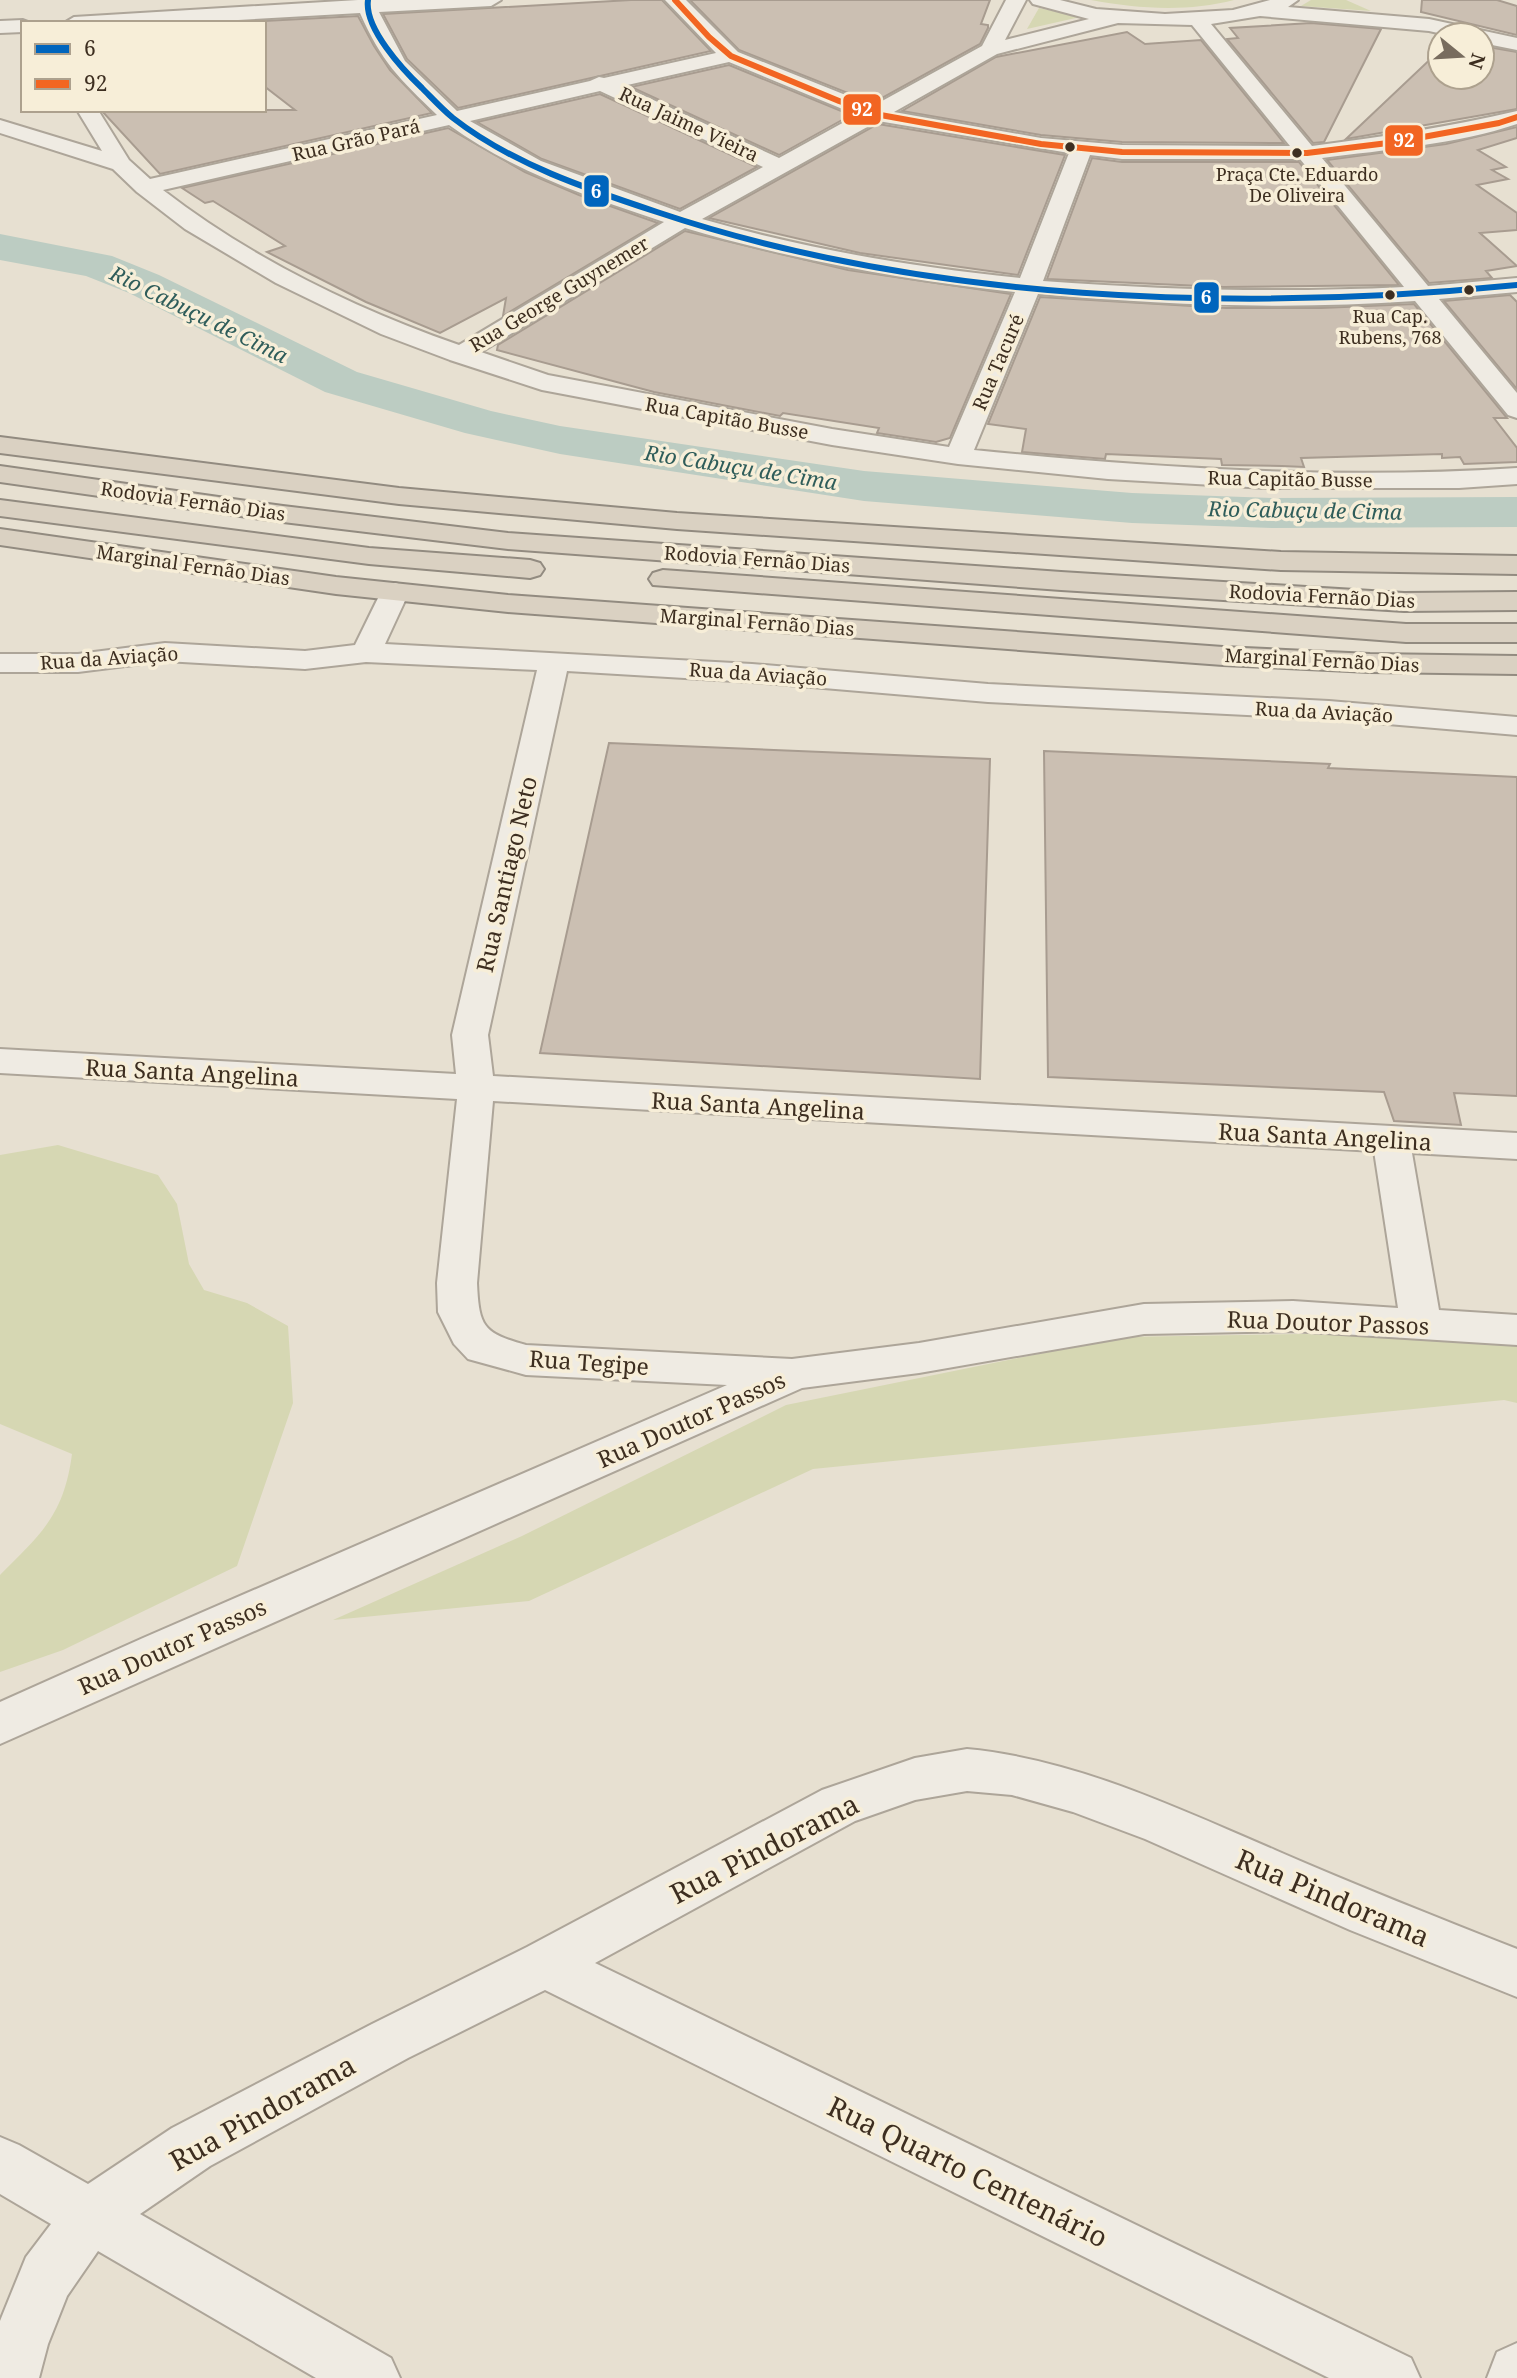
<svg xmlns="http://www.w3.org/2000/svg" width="1517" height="2378" font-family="'Noto Serif',serif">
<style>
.green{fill:#d6d7b3}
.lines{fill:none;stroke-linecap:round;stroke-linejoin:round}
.river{fill:#bcccc2;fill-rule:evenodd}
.building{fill:#cbbfb2;stroke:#a89c90;stroke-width:2}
.minor-casing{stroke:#ada599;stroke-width:4}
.highway-casing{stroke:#928b80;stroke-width:4}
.minor{fill:#efebe3;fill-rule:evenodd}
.highway{fill:#dad1c2;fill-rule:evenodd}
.bus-1-casing{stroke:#f7eed8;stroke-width:9}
.bus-2-casing{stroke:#f7eed8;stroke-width:9}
.bus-1{stroke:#0065bd;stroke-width:6}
.bus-2{stroke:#f26522;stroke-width:6}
.bus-dot{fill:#3d2e20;stroke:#f7eed8;stroke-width:2.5}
.labels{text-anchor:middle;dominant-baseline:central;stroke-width:7;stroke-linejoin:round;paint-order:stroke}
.far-bus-label{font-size:18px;fill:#3d2e20;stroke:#f7eed8}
.far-street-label{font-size:19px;fill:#3d2e20;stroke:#f7eed8}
.far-water-label{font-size:21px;font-style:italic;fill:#2f5d5a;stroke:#f7eed8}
.street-label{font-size:23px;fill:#3d2e20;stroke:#f7eed8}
.near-street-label{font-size:28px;fill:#3d2e20;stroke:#f7eed8}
.line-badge{stroke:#f7eed8;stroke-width:2.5}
.badge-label{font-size:19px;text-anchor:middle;font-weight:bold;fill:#fff}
</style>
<rect width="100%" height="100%" fill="#e7e0d1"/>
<g class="green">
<path d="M1091,0H1234C1188,12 1138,9 1091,0Z"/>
<polygon points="1311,0 1346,0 1371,11 1301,6"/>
<polygon points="1039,8 1080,17 1027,29"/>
<path d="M58,1145L158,1175L177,1204L189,1264L204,1290L247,1303L288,1326L293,1403L237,1566L63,1650L0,1672V1575C41,1534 64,1515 72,1454L0,1424V1155Z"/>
<polygon points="1304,1334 1517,1342 1517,1403 1504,1400 813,1469 529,1601 333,1620 522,1536 786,1405 1122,1337"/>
</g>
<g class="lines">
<polygon class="river" points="0,234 112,256 159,275 357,372 491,411 560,426 864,471 1132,493 1273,498 1517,497 1517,527 1273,528 1132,523 864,501 560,454 465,433 325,392 129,293 86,276 0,260"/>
</g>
<g class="building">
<polygon points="631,0 662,0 711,51 458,108 407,59 383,14"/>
<polygon points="690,0 990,0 981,24 988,25 988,28 980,44 873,103 739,50"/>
<polygon points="1422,0 1497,0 1517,6 1517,35 1421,12"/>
<polygon points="358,16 374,46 390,70 432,113 160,174 101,110 295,110 264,86 264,21"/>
<polygon points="1311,23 1381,29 1324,142 1313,143 1227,39 1238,38 1230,28"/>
<polygon points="1127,32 1145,44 1201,40 1284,143 1122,142 1041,135 902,111 996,57"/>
<polygon points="1482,46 1517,52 1517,109 1346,139 1440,50 1440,77 1482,77"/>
<polygon points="729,65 851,115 779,155 631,87"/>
<polygon points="600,94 757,167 680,209 542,159 477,122"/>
<polygon points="878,124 1065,155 1018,275 860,253 709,218"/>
<polygon points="1517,127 1517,138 1478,150 1506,167 1492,170 1508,179 1477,185 1517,213 1517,230 1480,233 1517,266 1486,271 1492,278 1429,283 1327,160 1446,144"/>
<polygon points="448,128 525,172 579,195 658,223 503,316 506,298 440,333 366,302 267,252 285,246 213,201 205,203 182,188"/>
<polygon points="1092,158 1122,162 1299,162 1399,285 1224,287 1047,279"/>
<polygon points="685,231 848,270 1011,294 950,438 936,442 877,433 879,428 783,413 780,416 654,392 497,350 498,345"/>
<polygon points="1510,295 1517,302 1517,389 1444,301"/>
<polygon points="1040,297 1226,308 1321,308 1414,304 1507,418 1494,418 1517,448 1517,462 1464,464 1460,457 1442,458 1442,454 1301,458 1304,467 1282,466 1222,465 1221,459 1106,454 1105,459 1022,452 1026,429 988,424"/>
<polygon points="609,743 990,759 980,1079 540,1053"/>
<polygon points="1044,751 1330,764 1328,768 1517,777 1517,1096 1454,1093 1461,1125 1394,1121 1384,1092 1048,1077"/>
</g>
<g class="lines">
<g class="minor-casing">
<g id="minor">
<path d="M358,0H501L491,6L379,12L405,61L457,111L590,81L599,77L604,78L716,53L665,0H686L738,52L873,106L982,46L1006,0H1026L1005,40L1089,19L1033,4L1030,0H1060L1096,9L1165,14L1233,10L1270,0H1298L1288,7L1429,19L1517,38V50L1482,43V35H1447L1429,31L1260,16L1211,24L1312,146C1381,137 1449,127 1517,111V124C1458,144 1384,150 1322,158L1428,286L1517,278V292L1439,299L1517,393V418L1508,415L1415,301C1289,310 1163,305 1038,294L974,450C1154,468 1336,480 1517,468V484L1459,488H1266L1108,479L958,464L832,445L542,390L450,360L381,334L276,283L185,229L137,192L113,169L0,133V120L102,151L77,110H98L129,160L150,179L437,115C399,78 382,63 360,13L185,23H64L74,17ZM1118,23L1192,25L1290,146L1122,145L1041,138L894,112L997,54ZM729,62L857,115L779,158L623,86ZM600,91L763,167L680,212L541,161L470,121ZM878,121L1069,153L1020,278C912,267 806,249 702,219ZM449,125C514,172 589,197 664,222L459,345C353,308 251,258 163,190ZM1090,155L1122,159H1300L1404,287C1284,293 1164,290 1043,281ZM685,228C793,260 903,280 1015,292L949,447L832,429L548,375L481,352Z"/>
<polygon points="23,20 31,23 23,23 23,32 0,33 0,21"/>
<path d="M395,583L405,586L409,592L385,644L752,664L988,684L1329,701L1517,717V735L1329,719L988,702L752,682L567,671L488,1035L493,1076L1517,1133V1159L1412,1153L1439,1310L1517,1315V1345L1293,1331L1144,1334L919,1373L802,1388L0,1744V1702L143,1638L727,1385L526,1375L468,1359L454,1344L438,1312L437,1283L457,1099L0,1073V1049L456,1074L452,1035L537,670L366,662L305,669L165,661L78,672H0V654H78L165,643L305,651L355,645L381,592L385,586ZM493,1101L1374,1151L1398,1308L1293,1301L1144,1304L919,1343L792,1359L526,1345C483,1333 479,1327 477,1283Z"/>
<path d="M967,1749C1075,1759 1177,1808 1275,1850C1355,1885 1436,1917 1517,1949V1997L1350,1930L1145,1839L1073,1812L1012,1795L967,1791L915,1800L855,1821L595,1963L1411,2358L1420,2378H1329L545,1990L408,2058L210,2166L140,2214L391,2358L400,2378H316L98,2251L67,2296L48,2344L39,2378H0V2321L26,2257L51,2224L0,2194V2137L19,2145L88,2184L172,2128L372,2024L527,1947L822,1790L915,1758Z"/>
<polygon points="1517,2343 1517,2378 1487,2378 1497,2352"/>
</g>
</g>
<g class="highway-casing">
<g id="highway">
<polygon points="0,437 399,488 677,513 1281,552 1517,556 1517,574 1281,570 677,529 399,504 0,453"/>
<polygon points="0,466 283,506 508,533 1061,572 1404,593 1517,592 1517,610 1404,611 1061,590 508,549 283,522 0,482"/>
<polygon points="0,500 369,548 530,560 540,563 544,569 540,575 530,578 369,564 0,516"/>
<polygon points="0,529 336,577 508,595 1223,647 1370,654 1517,656 1517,674 1370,672 1223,665 508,612 336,594 0,545"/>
<polygon points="663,570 1406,624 1517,624 1517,642 1406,642 653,585 649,579 653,573"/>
</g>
</g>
<use href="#minor" class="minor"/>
<use href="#highway" class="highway"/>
<g class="bus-1-casing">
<path id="bus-1" d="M368,0C364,28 403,70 422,88C432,98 442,109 453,118C512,164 587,189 657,212C925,302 1237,313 1517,285"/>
</g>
<g class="bus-2-casing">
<polyline id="bus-2" points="675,0 709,37 731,56 839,101 875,114 1041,144 1122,152 1307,153 1396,142 1499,123 1517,117"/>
</g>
<use href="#bus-1" class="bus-1"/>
<use href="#bus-2" class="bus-2"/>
</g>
<g class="bus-dot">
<circle cx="1070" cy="147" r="6"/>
<circle cx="1297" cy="153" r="6"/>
<circle cx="1469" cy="290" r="6"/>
<circle cx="1390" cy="295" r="6"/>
</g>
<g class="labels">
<g class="far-bus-label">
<text x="1297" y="174">Praça Cte. Eduardo<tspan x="1297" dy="21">De Oliveira</tspan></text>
<text x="1390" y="316">Rua Cap.<tspan x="1390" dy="21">Rubens, 768</tspan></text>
</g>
<g class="far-street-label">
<text transform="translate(689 124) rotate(25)">Rua Jaime Vieira</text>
<text transform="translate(356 140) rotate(-13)">Rua Grão Pará</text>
<text transform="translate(559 294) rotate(-31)">Rua George Guynemer</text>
<text transform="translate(998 362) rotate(-67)">Rua Tacuré</text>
<text transform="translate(727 418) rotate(10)">Rua Capitão Busse</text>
<text transform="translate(1290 479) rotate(1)">Rua Capitão Busse</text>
<text transform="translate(193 501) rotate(8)">Rodovia Fernão Dias</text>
<text transform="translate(757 559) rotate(4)">Rodovia Fernão Dias</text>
<text transform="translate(193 565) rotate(8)">Marginal Fernão Dias</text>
<text transform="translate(1322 596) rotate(3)">Rodovia Fernão Dias</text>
<text transform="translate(757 622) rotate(4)">Marginal Fernão Dias</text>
<text transform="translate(109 658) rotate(-4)">Rua da Aviação</text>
<text transform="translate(1322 660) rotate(3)">Marginal Fernão Dias</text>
<text transform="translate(758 674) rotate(4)">Rua da Aviação</text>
<text transform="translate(1324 712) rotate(3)">Rua da Aviação</text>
</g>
<g class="far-water-label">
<text transform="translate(199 314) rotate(26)">Rio Cabuçu de Cima</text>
<text transform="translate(741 467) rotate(9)">Rio Cabuçu de Cima</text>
<text transform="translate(1305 510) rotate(1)">Rio Cabuçu de Cima</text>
</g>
<g class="street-label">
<text transform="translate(506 874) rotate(-77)">Rua Santiago Neto</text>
<text transform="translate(192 1072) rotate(3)">Rua Santa Angelina</text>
<text transform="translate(758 1105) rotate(3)">Rua Santa Angelina</text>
<text transform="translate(1325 1136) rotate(3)">Rua Santa Angelina</text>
<text transform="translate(1328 1322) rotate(2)">Rua Doutor Passos</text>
<text transform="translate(589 1362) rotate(4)">Rua Tegipe</text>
<text transform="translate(691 1419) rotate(-24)">Rua Doutor Passos</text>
<text transform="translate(172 1646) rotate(-24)">Rua Doutor Passos</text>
</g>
<g class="near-street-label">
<text transform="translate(764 1848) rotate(-27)">Rua Pindorama</text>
<text transform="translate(1333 1897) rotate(23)">Rua Pindorama</text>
<text transform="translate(262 2112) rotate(-29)">Rua Pindorama</text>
<text transform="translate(968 2171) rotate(26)">Rua Quarto Centenário</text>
</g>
</g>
<g class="line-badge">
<rect x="842" y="93" width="40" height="33" rx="7" fill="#f26522"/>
<rect x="1384" y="124" width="40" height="33" rx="7" fill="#f26522"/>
<rect x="583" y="174" width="27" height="34" rx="7" fill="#0065bd"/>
<rect x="1193" y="281" width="27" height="33" rx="7" fill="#0065bd"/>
</g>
<g class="badge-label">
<text x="862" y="116">92</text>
<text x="1404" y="147">92</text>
<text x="596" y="198">6</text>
<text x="1206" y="304">6</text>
</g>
<rect x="21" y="21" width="245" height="91" fill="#f7eed8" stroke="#ada18e" stroke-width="2"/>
<rect x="35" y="44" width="35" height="10" fill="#0065bd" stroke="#ada18e" stroke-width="2"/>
<text x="84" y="56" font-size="21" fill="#3d2e20">6</text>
<rect x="35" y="79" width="35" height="10" fill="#f26522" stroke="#ada18e" stroke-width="2"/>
<text x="84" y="91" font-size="21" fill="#3d2e20">92</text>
<g transform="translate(1461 56) rotate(108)"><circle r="33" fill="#f7eed8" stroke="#ada18e" stroke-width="2"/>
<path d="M0-5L12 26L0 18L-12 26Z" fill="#786c5e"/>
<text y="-10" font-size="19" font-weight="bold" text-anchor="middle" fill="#3d2e20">N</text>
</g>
</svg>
